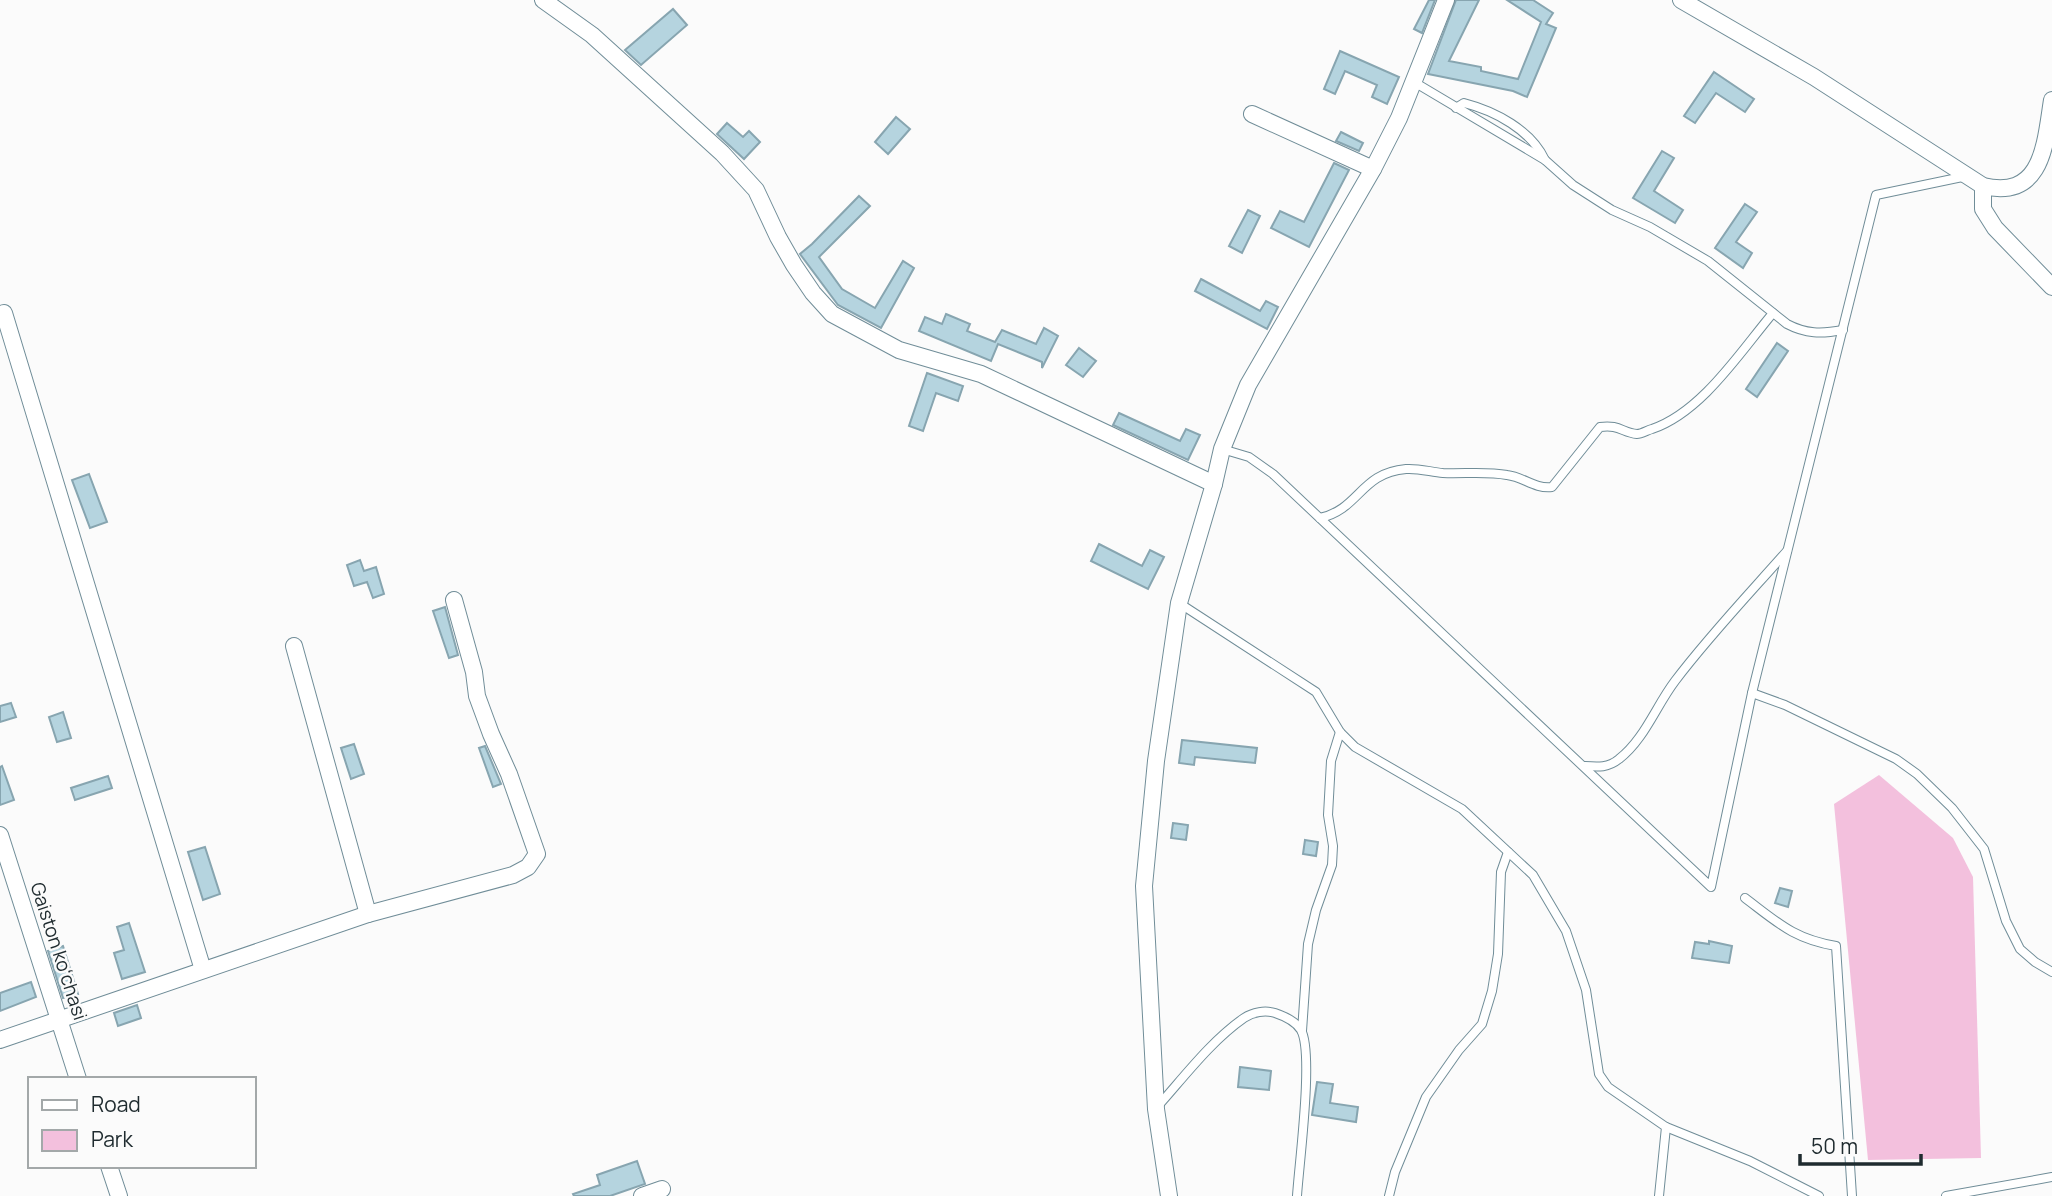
<svg xmlns="http://www.w3.org/2000/svg" width="2052" height="1196" font-family="Manrope,sans-serif">
<style>
.green{fill:#f3c0dd}
.building{fill:#b5d4df;stroke:#87a5b0;stroke-width:2}
.lines{fill:none;stroke-linecap:round;stroke-linejoin:round}
.lane-casing{stroke:#708d98;stroke-width:10}
.street-casing{stroke:#708d98;stroke-width:18}
.lane{stroke:#fff;stroke-width:8}
.street{stroke:#fff;stroke-width:16}
.labels{text-anchor:middle;dominant-baseline:central;stroke-width:5;stroke-linejoin:round;paint-order:stroke}
.street-label{font-size:19px;fill:#1f2b2f;stroke:#fbfbfb}
</style>
<rect width="100%" height="100%" fill="#fbfbfb"/>
<polygon class="green" points="1879,775 1953,838 1973,877 1981,1158 1868,1160 1834,804"/>
<g class="building">
<polygon points="1429,0 1435,0 1422,33 1414,29"/>
<polygon points="1456,0 1479,0 1449,61 1481,67 1481,71 1518,79 1541,22 1507,0 1533,0 1553,13 1546,24 1556,28 1527,97 1513,91 1428,74"/>
<polygon points="673,9 687,25 641,65 625,50"/>
<polygon points="1340,51 1399,77 1387,104 1372,97 1377,85 1345,71 1335,94 1324,89"/>
<polygon points="1714,72 1754,99 1745,112 1716,93 1695,123 1684,116"/>
<polygon points="896,117 910,129 888,154 875,142"/>
<polygon points="727,123 743,137 749,131 760,142 744,159 717,134"/>
<polygon points="1341,132 1363,143 1359,151 1336,141"/>
<polygon points="1662,151 1674,158 1654,191 1683,210 1675,223 1633,198"/>
<polygon points="1334,163 1349,170 1309,247 1271,228 1280,211 1304,222"/>
<polygon points="859,196 870,206 819,257 842,289 875,308 903,261 914,268 881,328 838,305 800,254 812,244"/>
<polygon points="1745,204 1757,212 1736,242 1752,253 1743,268 1715,248"/>
<polygon points="1248,210 1260,216 1242,253 1229,246"/>
<polygon points="1201,279 1260,311 1266,301 1278,307 1267,329 1195,291"/>
<polygon points="946,314 970,324 967,331 995,342 1002,330 1036,344 1044,328 1058,336 1042,368 1042,362 998,344 991,361 919,331 925,317 942,324"/>
<polygon points="1777,343 1788,351 1757,397 1746,389"/>
<polygon points="1079,348 1096,361 1083,377 1066,365"/>
<polygon points="927,373 963,386 958,401 936,393 923,431 909,426"/>
<polygon points="1119,413 1180,441 1186,429 1200,435 1188,460 1113,425"/>
<polygon points="89,474 107,522 90,528 72,480"/>
<polygon points="1099,544 1142,566 1150,550 1164,557 1148,589 1091,561"/>
<polygon points="360,560 364,571 376,567 384,594 373,598 367,582 354,586 347,565"/>
<polygon points="445,607 458,655 449,658 433,611"/>
<polygon points="11,703 16,717 0,722 0,706"/>
<polygon points="63,712 71,738 57,742 49,717"/>
<polygon points="1182,740 1257,748 1255,763 1195,757 1194,765 1179,763"/>
<polygon points="354,744 364,774 351,779 341,748"/>
<polygon points="485,746 501,784 493,787 479,748"/>
<polygon points="2,766 14,800 0,805 0,767"/>
<polygon points="108,776 112,788 75,800 71,788"/>
<polygon points="1173,823 1188,825 1186,840 1171,838"/>
<polygon points="1305,840 1318,842 1316,856 1303,854"/>
<polygon points="205,847 220,894 203,900 188,852"/>
<polygon points="1780,888 1792,891 1788,907 1775,903"/>
<polygon points="129,923 145,972 122,979 114,953 124,950 117,927"/>
<polygon points="1709,941 1732,946 1729,963 1692,958 1695,942 1709,944"/>
<polygon points="63,946 78,994 63,998 48,951"/>
<polygon points="31,982 36,997 0,1011 0,993"/>
<polygon points="137,1005 141,1018 118,1026 114,1013"/>
<polygon points="1240,1067 1271,1071 1269,1090 1238,1087"/>
<polygon points="1317,1082 1333,1084 1330,1103 1358,1107 1356,1122 1312,1115"/>
<polygon points="637,1161 645,1184 610,1196 574,1196 573,1194 600,1185 597,1175"/>
</g>
<g class="lines">
<g class="lane-casing">
<g id="lane">
<path d="M1414,82L1545,160L1573,185L1612,210L1650,227L1708,261L1787,324C1806,334 1821,334 1843,330"/>
<path d="M1456,108L1464,103C1495,111 1531,130 1545,160"/>
<polyline points="1222,449 1249,457 1273,474 1711,887 1752,693 1876,195 1967,176"/>
<path d="M1320,518C1360,509 1360,473 1406,469C1418,468 1431,472 1443,473C1464,474 1486,471 1507,475C1524,477 1534,489 1552,487L1600,427C1619,424 1623,433 1637,434C1641,434 1648,430 1652,429C1702,412 1740,352 1773,313"/>
<polyline points="1179,603 1316,692 1340,732 1355,747 1462,809 1533,875 1566,931 1586,990 1599,1074 1608,1087 1666,1127 1659,1196"/>
<polyline points="1752,693 1785,705 1896,759 1917,774 1952,808 1984,849 2006,921 2020,949 2035,962 2052,972"/>
<path d="M1584,766C1598,767 1608,768 1619,759C1644,740 1656,706 1675,681C1709,636 1749,594 1787,551"/>
<path d="M1745,898C1778,923 1794,939 1836,946L1852,1196"/>
<polyline points="1302,1031 1308,944 1316,910 1332,865 1333,846 1328,815 1331,761 1340,732"/>
<path d="M1158,1106C1184,1077 1211,1041 1244,1018C1253,1012 1265,1010 1275,1013C1284,1016 1296,1022 1301,1030C1314,1053 1299,1164 1297,1196"/>
<polyline points="1666,1127 1750,1161 1819,1196"/>
<polyline points="1389,1196 1395,1172 1426,1097 1459,1050 1482,1024 1492,991 1498,954 1501,872 1508,852"/>
<polyline points="1946,1196 2052,1177"/>
</g>
</g>
<g class="street-casing">
<g id="street">
<polyline points="543,0 592,35 722,153 756,190 778,237 794,265 813,293 832,314 899,350 981,374 1214,484"/>
<path d="M1681,0L1814,77L1983,186C2043,200 2045,144 2052,100"/>
<polyline points="1252,114 1373,169"/>
<polyline points="1983,186 1983,209 1995,228 2052,287"/>
<polyline points="4,313 203,970"/>
<polyline points="294,646 368,914"/>
<polyline points="0,835 78,1079"/>
<polyline points="0,1040 368,914 513,875 528,867 537,854 509,774 491,734 477,696 474,672 454,600"/>
<polyline points="109,1166 119,1196"/>
<polyline points="642,1196 662,1189"/>
<polyline points="1169,1196 1156,1109 1144,886 1156,761 1179,603 1214,484 1222,449 1248,385 1373,169 1399,118 1446,0"/>
</g>
</g>
<use href="#lane" class="lane"/>
<use href="#street" class="street"/>
</g>
<g class="labels">
<g class="street-label">
<text transform="translate(59 951) rotate(72)">Gaiston koʻchasi</text>
</g>
</g>
<rect x="28" y="1077" width="228" height="91" fill="#fbfbfb" stroke="#a3a8a9" stroke-width="2"/>
<rect x="42" y="1100" width="35" height="10" fill="#ffffff" stroke="#a3a8a9" stroke-width="2"/>
<text x="91" y="1112" font-size="21" fill="#1f2b2f">Road</text>
<rect x="42" y="1130" width="35" height="21" fill="#f3c0dd" stroke="#a3a8a9" stroke-width="2"/>
<text x="91" y="1147" font-size="21" fill="#1f2b2f">Park</text>
<path d="M1800 1154v10h121v-10" fill="none" stroke="#1f2b2f" stroke-width="3.5"/>
<text x="1811" y="1154" font-size="21" fill="#1f2b2f" stroke="#fbfbfb" stroke-width="5" paint-order="stroke">50 m</text>
</svg>
